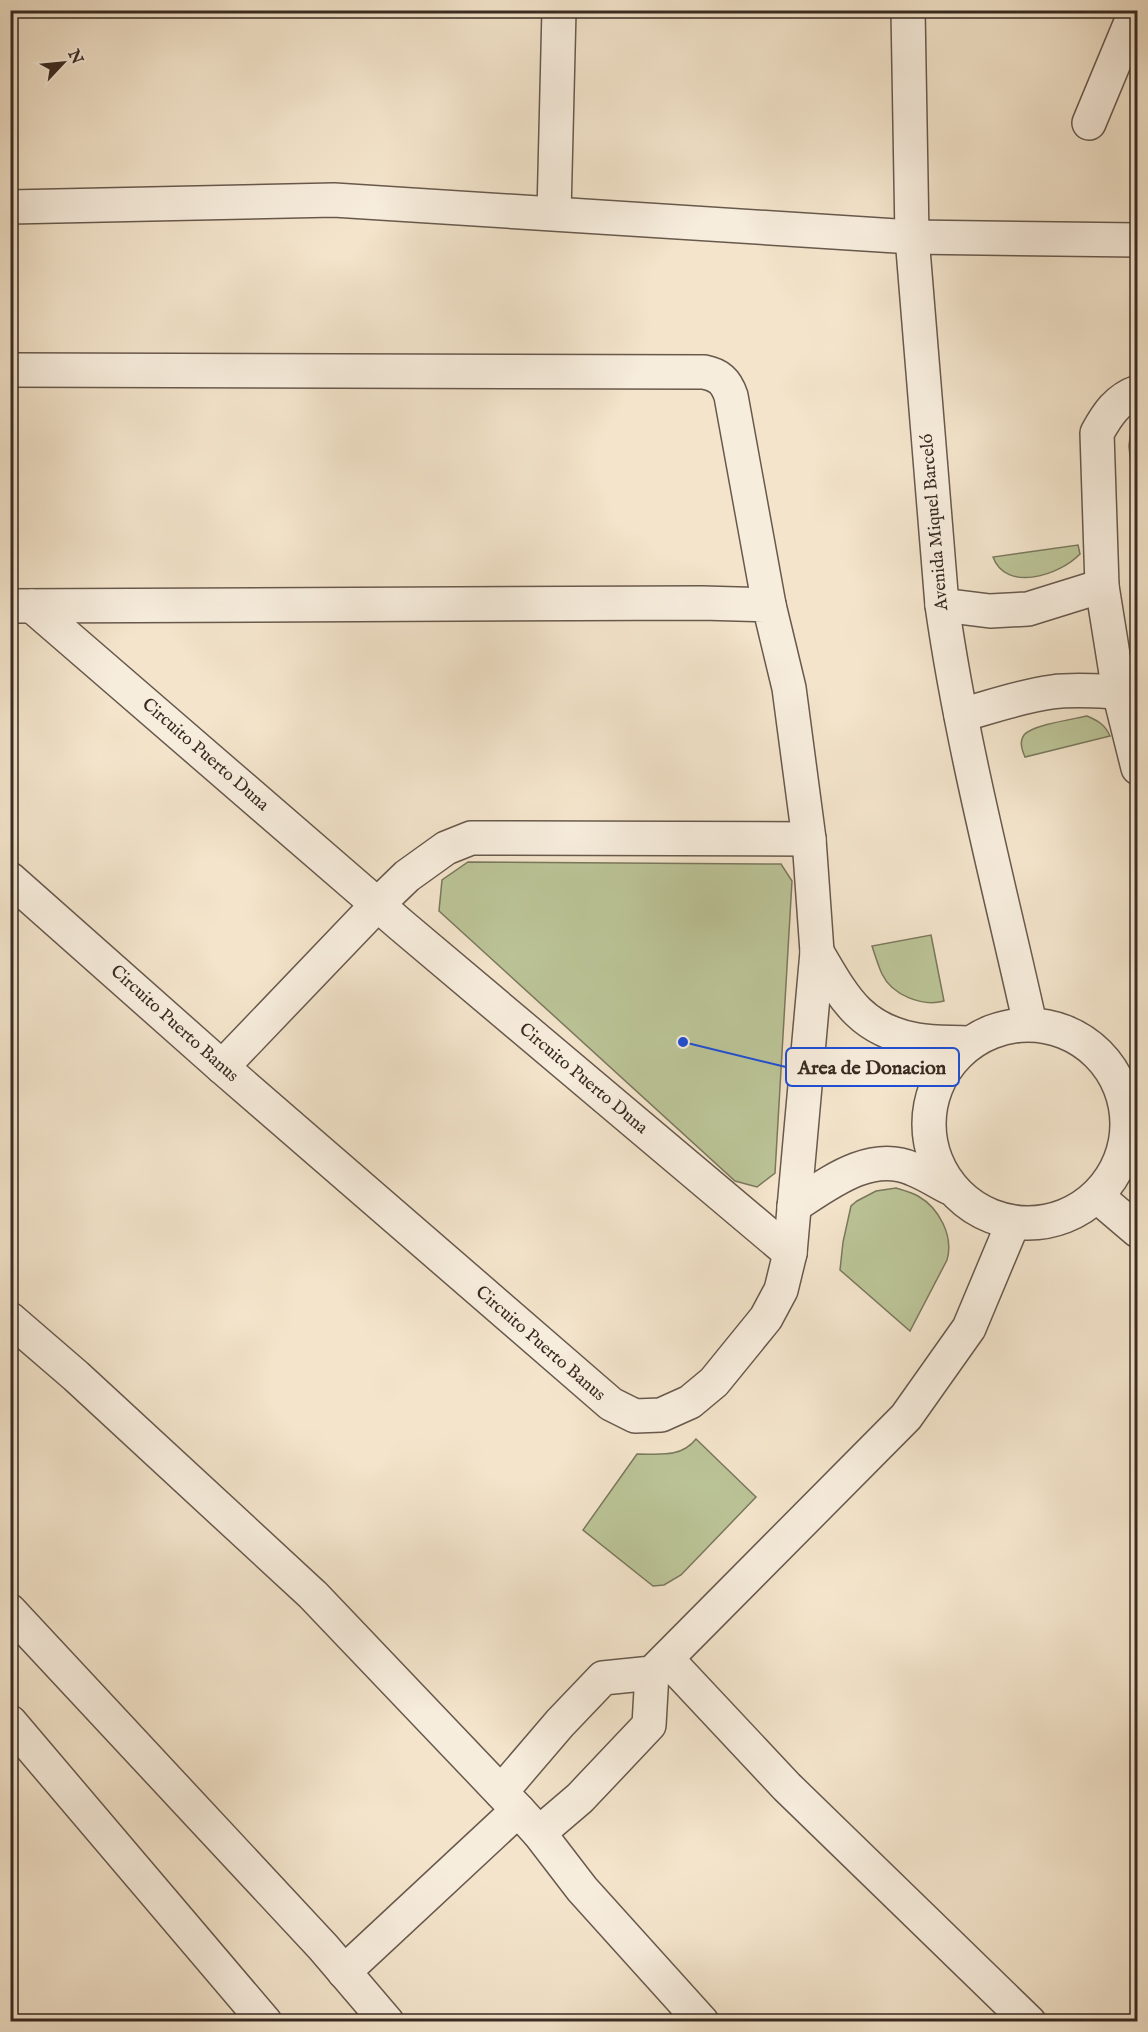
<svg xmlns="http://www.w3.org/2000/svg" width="1148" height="2032" font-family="'IM FELL English',serif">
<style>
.green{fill:#bbc497;stroke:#7a785d;stroke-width:1.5}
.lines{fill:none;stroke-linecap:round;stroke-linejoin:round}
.street-casing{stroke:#68594d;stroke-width:36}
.street{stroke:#f7eddd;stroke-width:33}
.labels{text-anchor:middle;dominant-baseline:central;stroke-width:4.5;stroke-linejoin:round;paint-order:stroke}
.street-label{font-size:18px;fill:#392b23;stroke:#f7eddd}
.leader{fill:none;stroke:#1d4ed8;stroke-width:2}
.callout-dot{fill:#1d4ed8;stroke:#f7eddd;stroke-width:2}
.callout{fill:#f7eddd;stroke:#1d4ed8;stroke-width:2}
.callout-label{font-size:20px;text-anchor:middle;font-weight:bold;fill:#392b23}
</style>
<rect width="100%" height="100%" fill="#f3e4cb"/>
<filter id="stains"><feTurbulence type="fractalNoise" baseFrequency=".00333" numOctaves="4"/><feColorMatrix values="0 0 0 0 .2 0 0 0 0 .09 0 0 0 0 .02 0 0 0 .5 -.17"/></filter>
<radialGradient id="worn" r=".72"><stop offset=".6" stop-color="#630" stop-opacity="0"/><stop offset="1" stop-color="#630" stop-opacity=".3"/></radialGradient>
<g class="green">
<polygon points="1137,422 1137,525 1129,446 1131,429"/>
<path d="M1078,545L1080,554C1060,575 1006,593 993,557Z"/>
<path d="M1087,716C1099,721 1105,725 1110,736L1025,757C1022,750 1019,742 1024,735C1032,725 1074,719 1087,716Z"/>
<polygon points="468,862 781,864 792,881 775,1173 757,1187 735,1181 439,911 442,880"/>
<path d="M931,935L944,1001C922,1007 892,995 882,974C878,965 875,955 872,946Z"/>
<path d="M896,1188C903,1190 911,1192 918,1196C939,1208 954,1236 947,1260L910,1331L840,1270L843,1242L851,1206L857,1201L876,1191Z"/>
<path d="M696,1439L756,1497L681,1575L664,1585L653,1586L583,1530L637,1454C659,1454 681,1458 696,1439Z"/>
</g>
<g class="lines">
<g class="street-casing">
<g id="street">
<path d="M908,10L912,237L942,605C962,746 999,885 1030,1024"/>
<polyline points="1089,123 1136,10"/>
<polyline points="10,207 334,200 912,237 1138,240"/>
<polyline points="554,213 559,10"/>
<path d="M10,370L704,372C719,375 726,381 731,396L769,605"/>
<path d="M1138,392C1117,399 1107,415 1097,433L1102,586L1119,692L1138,768"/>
<polyline points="942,605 990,611 1028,609 1102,586"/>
<polyline points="10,606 702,603 769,605 789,688 809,839 817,952 790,1253 781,1290 766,1318 714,1382 690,1402 661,1415 635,1416 611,1404 222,1067 10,879"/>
<polyline points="32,606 401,925 790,1253"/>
<path d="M961,715C991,707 1021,696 1052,692C1074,689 1097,691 1119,692"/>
<path d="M817,952C844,998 860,1030 917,1040C934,1043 952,1042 969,1043"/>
<circle cx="1028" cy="1124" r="99"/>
<polyline points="222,1067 377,905 407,876 446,848 471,838 809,839"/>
<polyline points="1098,1197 1138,1231"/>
<path d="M794,1206C828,1184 870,1150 913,1169C926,1174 938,1182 950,1188"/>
<polyline points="10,1319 76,1376 313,1595 518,1810 344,1972"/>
<polyline points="10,1611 323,1947 387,2022"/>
<polyline points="667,1659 787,1787 1029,2022"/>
<polyline points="10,1722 265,2022"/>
<polyline points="501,1792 560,1723 603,1678 652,1673 906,1417 969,1328 1013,1223"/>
<polyline points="518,1810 539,1833 582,1889 702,2022"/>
<polyline points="539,1833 580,1798 649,1725 652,1673"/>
</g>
</g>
<use href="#street" class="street"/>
</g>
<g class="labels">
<g class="street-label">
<text transform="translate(935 522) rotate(-95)">Avenida Miquel Barceló</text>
<text transform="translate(205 755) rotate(41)">Circuito Puerto Duna</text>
<text transform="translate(174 1024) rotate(42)">Circuito Puerto Banus</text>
<text transform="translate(583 1079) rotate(40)">Circuito Puerto Duna</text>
<text transform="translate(540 1344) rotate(41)">Circuito Puerto Banus</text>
</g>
</g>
<path class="leader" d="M683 1042L786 1067"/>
<circle class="callout-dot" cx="683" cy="1042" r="6"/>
<rect class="callout" x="786" y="1048" width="173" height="38" rx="6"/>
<g class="callout-label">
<text x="872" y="1074">Area de Donacion</text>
</g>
<rect width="1148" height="2032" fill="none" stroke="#f3e4cb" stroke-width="36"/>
<rect x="12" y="12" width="1124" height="2008" fill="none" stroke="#392b23" stroke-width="3"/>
<rect x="18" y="18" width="1112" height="1996" fill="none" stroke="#392b23" stroke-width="1.5"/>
<g transform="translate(63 63) rotate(64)" stroke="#f7eddd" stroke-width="4.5" paint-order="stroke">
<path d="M0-4.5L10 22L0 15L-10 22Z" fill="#392b23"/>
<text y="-9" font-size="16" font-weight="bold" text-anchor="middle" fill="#392b23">N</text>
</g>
<rect width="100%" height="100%" filter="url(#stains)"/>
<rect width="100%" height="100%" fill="url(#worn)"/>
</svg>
